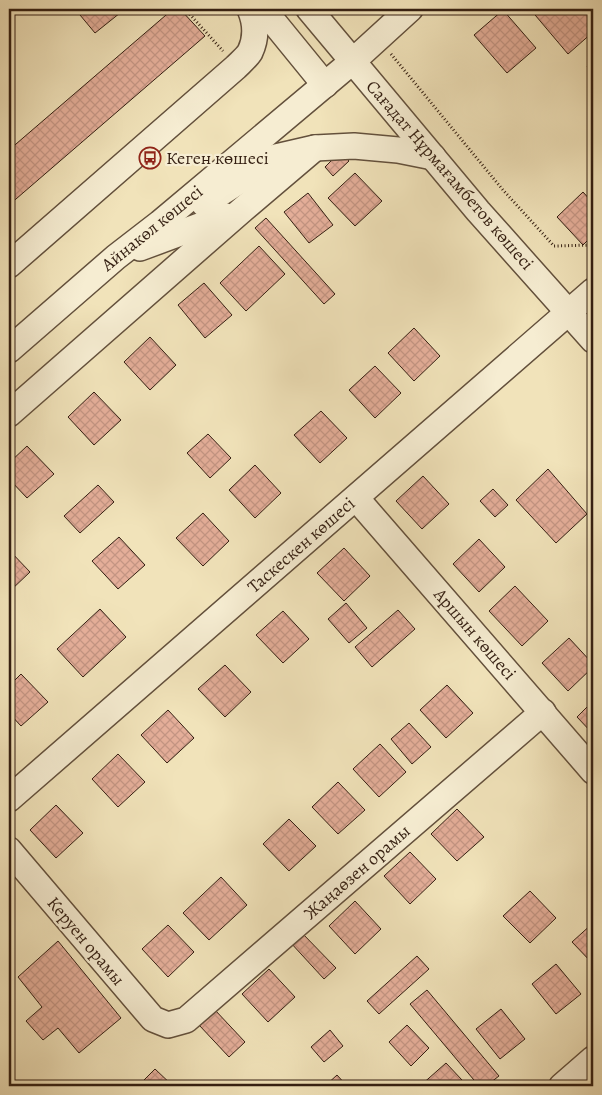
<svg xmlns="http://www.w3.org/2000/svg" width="602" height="1095" font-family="Alegreya,serif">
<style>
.building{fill:url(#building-cross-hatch);stroke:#341f12}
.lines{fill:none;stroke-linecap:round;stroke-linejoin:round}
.minor-casing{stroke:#63503c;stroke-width:28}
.path{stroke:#341f12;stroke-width:3;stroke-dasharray:1 2.5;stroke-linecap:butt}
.minor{stroke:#f6edd2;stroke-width:25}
.labels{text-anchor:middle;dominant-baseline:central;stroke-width:4.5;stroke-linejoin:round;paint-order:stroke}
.poi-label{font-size:18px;fill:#341f12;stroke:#f6edd2;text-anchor:start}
.street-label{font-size:18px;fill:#341f12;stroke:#f6edd2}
</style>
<defs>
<pattern id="building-cross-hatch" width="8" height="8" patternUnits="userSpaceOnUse" patternTransform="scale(1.25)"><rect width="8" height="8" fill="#e4ae99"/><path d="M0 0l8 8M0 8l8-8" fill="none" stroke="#c49583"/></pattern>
</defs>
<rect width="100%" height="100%" fill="#f1e3ba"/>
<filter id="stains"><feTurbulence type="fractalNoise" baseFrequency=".004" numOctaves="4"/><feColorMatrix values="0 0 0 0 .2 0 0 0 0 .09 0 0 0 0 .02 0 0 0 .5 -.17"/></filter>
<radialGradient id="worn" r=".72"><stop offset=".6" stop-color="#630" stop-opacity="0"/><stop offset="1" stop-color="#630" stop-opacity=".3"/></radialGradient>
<g class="building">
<polygon points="75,9 125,9 95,33"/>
<polygon points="173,9 180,9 205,36 9,205 9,150"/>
<polygon points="530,9 593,9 593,32 568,54"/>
<polygon points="503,10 536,48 507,73 474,35"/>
<polygon points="593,60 593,74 587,66"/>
<polygon points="340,152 349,161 333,176 325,167"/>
<polygon points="355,173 382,201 355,226 328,198"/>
<polygon points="583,192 593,203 593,235 583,245 557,217"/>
<polygon points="308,193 333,225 309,243 284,212"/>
<polygon points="266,218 335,294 324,304 255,228"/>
<polygon points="259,246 285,274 246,311 220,283"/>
<polygon points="204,283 232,315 205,338 178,305"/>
<polygon points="414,328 440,356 414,381 388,353"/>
<polygon points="150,337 176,365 150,390 124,362"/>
<polygon points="375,366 401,393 375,418 349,390"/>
<polygon points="94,392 121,420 94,445 68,417"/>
<polygon points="321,411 347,438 320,463 294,435"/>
<polygon points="208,434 231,458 210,478 187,453"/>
<polygon points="27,446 54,474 27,498 9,479 9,463"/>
<polygon points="255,465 281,493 255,518 229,490"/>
<polygon points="548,469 587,514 556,543 516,500"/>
<polygon points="423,476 449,504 422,529 396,501"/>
<polygon points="98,485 114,502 80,533 64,516"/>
<polygon points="493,489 508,505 495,517 480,501"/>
<polygon points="203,513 229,541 203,566 176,538"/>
<polygon points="119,537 145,565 118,589 92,561"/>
<polygon points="479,539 505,567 479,592 453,564"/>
<polygon points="344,548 370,576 344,601 317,573"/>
<polygon points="9,550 30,572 10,591 9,590"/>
<polygon points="515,586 548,621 522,646 489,611"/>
<polygon points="346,603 367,628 349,643 328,619"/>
<polygon points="100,609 126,637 83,677 57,649"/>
<polygon points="398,610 415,629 372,667 355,647"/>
<polygon points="283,611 309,639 283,663 256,635"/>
<polygon points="569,638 593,664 593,667 568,691 542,663"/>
<polygon points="225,665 251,692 225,717 198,689"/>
<polygon points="21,674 48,702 21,726 9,713 9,686"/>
<polygon points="447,685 473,713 446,738 420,710"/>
<polygon points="593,701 593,734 577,717"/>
<polygon points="168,710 194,738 167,763 141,735"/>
<polygon points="409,723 431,747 412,764 391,739"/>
<polygon points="380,744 406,772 379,797 353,769"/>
<polygon points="118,754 145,782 118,807 92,779"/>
<polygon points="338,782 365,810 338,834 312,807"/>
<polygon points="56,805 83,833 56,858 30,830"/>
<polygon points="457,809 484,837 457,861 431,834"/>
<polygon points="289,819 316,846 289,871 263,844"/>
<polygon points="410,852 436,879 410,904 384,876"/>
<polygon points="221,877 247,905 209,940 183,913"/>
<polygon points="530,891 556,918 530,943 503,916"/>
<polygon points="355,901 381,929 355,954 329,926"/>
<polygon points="593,923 593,964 572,942"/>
<polygon points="168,925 194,952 168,977 142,949"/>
<polygon points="301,932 336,968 324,979 290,942"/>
<polygon points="58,941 121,1018 79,1053 58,1028 43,1040 26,1021 42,1007 18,977"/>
<polygon points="417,956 429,969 379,1014 367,1001"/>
<polygon points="556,964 581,994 556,1014 532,984"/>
<polygon points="269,969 295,997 268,1022 242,994"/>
<polygon points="427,990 499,1076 486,1086 479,1086 410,1004"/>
<polygon points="501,1009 525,1039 500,1059 476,1029"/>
<polygon points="215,1010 245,1042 229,1057 199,1025"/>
<polygon points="407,1025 429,1048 411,1066 389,1042"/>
<polygon points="330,1030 343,1046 324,1062 311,1047"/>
<polygon points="446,1063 462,1080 455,1086 420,1086"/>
<polygon points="155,1069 173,1086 138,1086"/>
<polygon points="337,1075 347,1086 325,1086"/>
</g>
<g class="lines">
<g class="minor-casing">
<g id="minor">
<polyline points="263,9 325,85"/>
<polyline points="309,9 478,211 593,340"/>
<polyline points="204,204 276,157 315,148 354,146 398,150 433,157"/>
<polyline points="140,248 226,216"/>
<path d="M9,265L236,67C241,62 247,57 250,52C257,37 256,23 250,9"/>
<polyline points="9,350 116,257 160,223 353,61 410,9"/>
<polyline points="9,414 242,210 315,148"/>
<polyline points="356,498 593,771"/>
<polyline points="9,799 593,291"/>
<polyline points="9,850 153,1019 168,1025 186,1020 543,712"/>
<polyline points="562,1086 593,1059"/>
</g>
</g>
<g class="path">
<polyline points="185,9 223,51"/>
<polyline points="391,54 503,190 554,246 593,245"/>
</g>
<use href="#minor" class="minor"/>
</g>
<defs>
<g id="bus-ring" transform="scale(1.125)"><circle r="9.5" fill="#f6edd2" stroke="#8f2418" stroke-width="1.5"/><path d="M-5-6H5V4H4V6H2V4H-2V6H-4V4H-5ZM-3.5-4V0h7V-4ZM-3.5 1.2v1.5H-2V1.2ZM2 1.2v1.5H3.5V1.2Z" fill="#8f2418"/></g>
</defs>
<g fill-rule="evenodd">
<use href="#bus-ring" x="150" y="158"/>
</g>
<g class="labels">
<g class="poi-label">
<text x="166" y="158">Кеген көшесі</text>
</g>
<g class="street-label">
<text transform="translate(450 175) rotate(49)">Сағадат Нұрмағамбетов көшесі</text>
<text transform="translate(152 228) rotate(-39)">Айнакөл көшесі</text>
<text transform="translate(301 545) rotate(-41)">Таскескен көшесі</text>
<text transform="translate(475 634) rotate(49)">Аршын көшесі</text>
<text transform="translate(357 872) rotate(-41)">Жаңаөзен орамы</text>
<text transform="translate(86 941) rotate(50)">Керуен орамы</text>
</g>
</g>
<rect width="602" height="1095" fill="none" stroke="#f1e3ba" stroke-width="30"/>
<rect x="10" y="10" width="582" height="1075" fill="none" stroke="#341f12" stroke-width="2.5"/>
<rect x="15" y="15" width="572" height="1065" fill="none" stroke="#341f12"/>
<rect width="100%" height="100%" filter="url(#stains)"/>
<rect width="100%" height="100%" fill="url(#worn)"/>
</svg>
